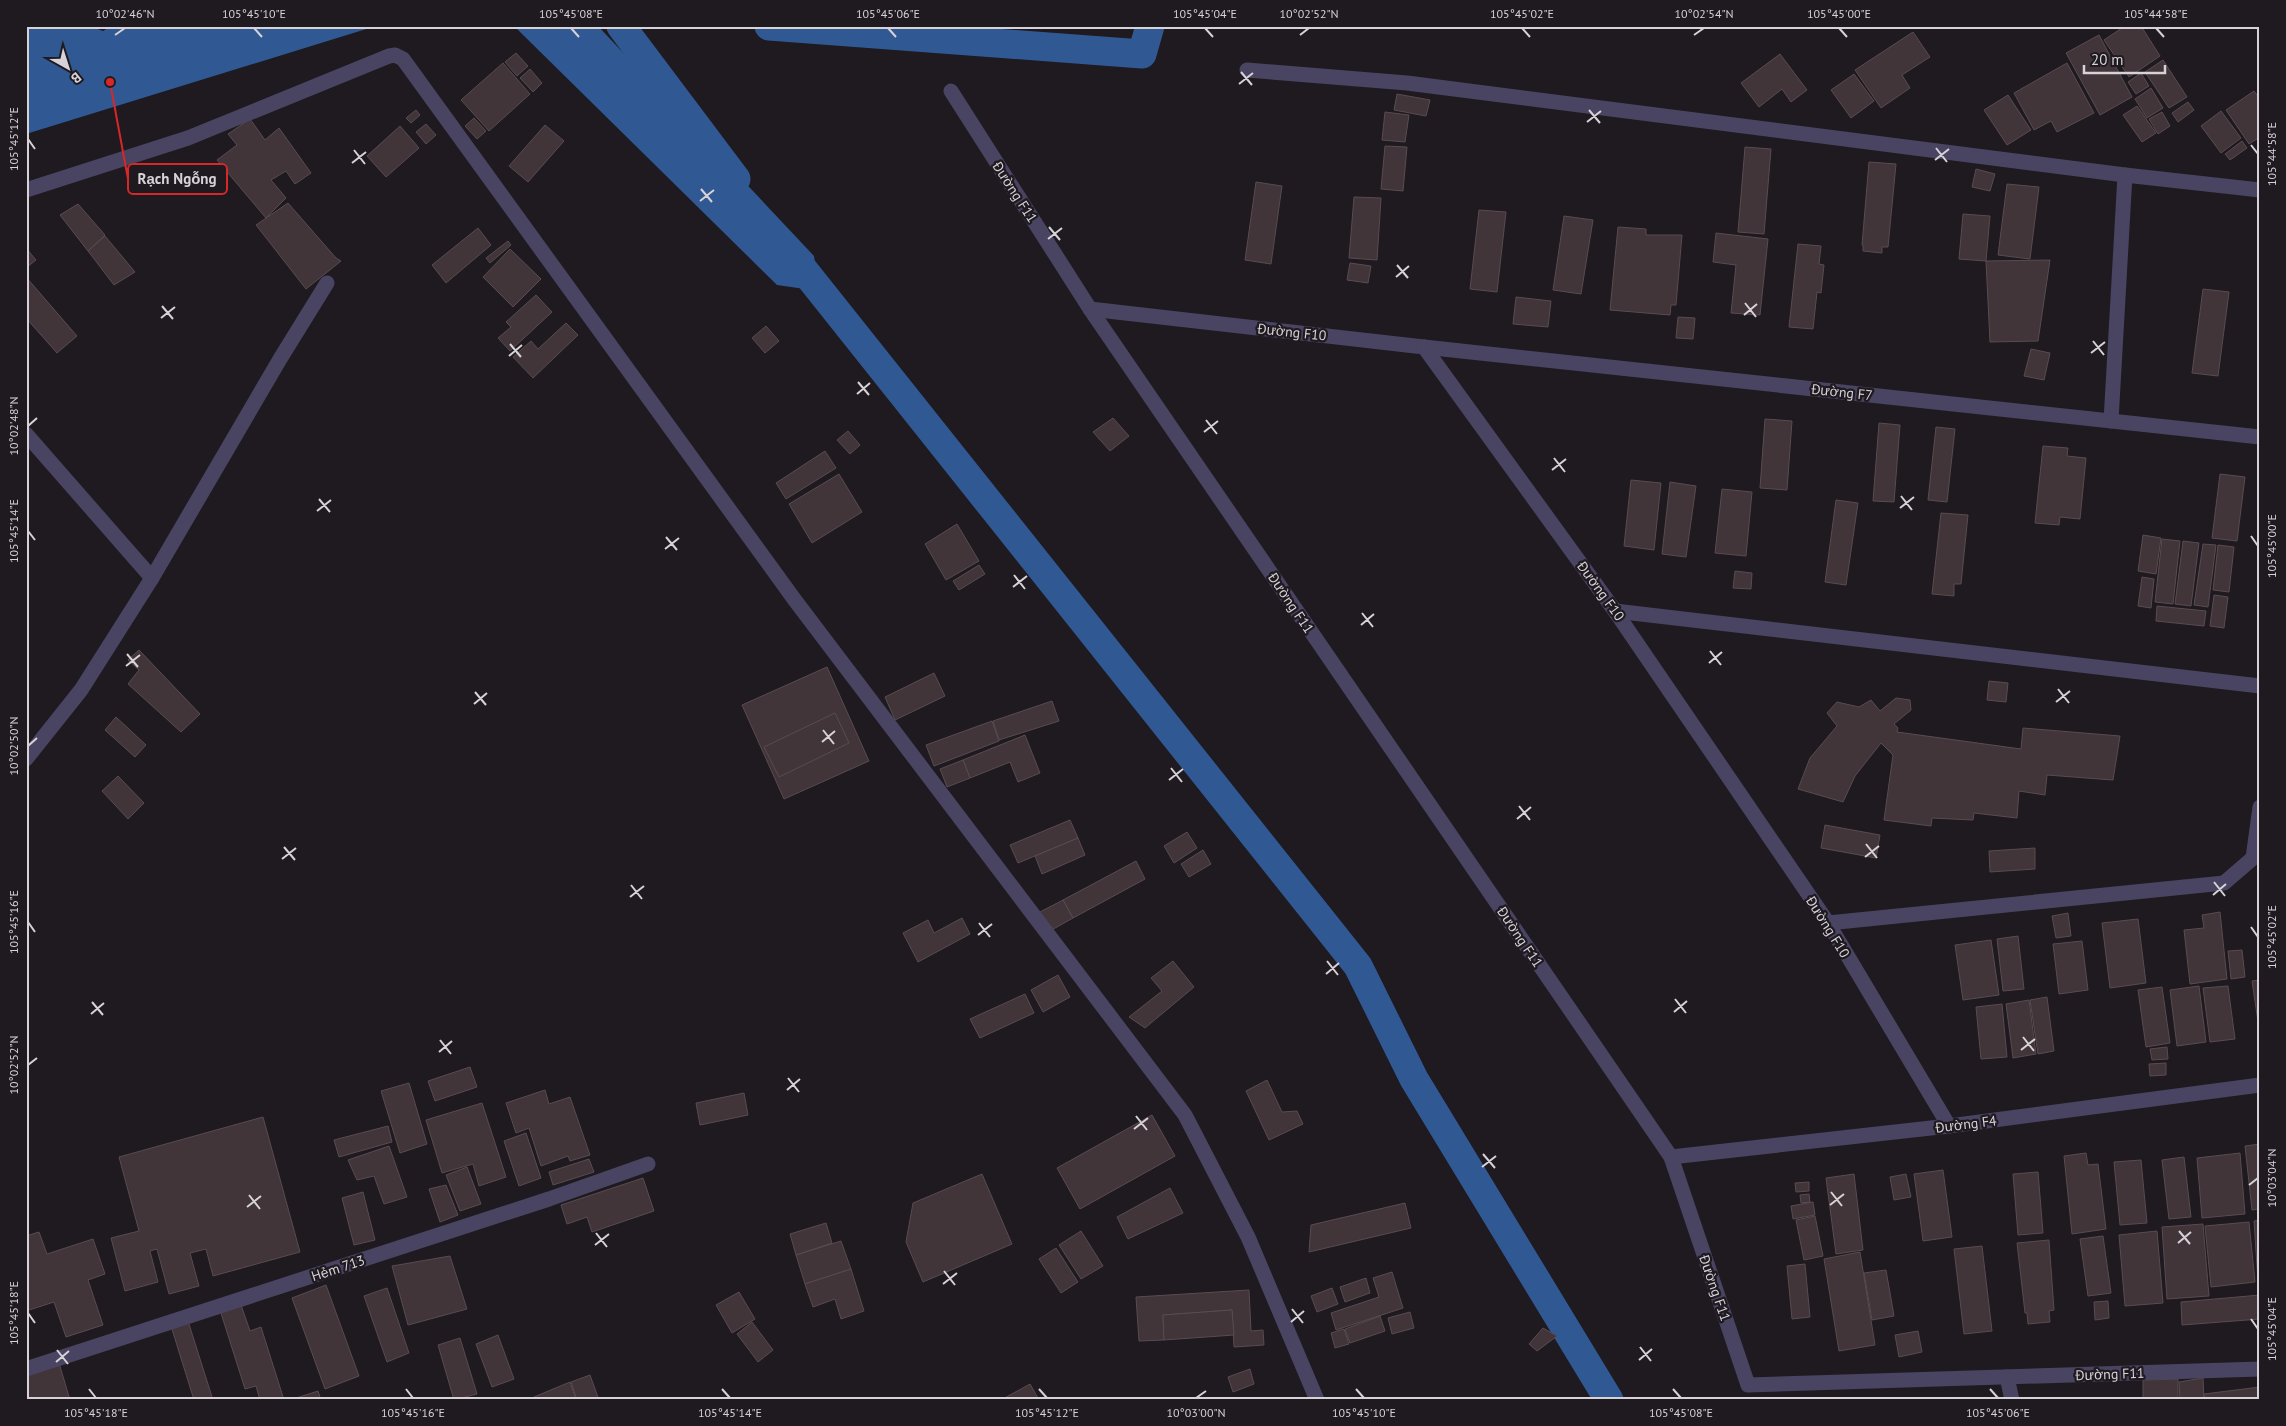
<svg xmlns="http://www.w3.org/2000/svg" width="2286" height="1426" font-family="'PT Sans',sans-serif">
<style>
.water{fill:#305993}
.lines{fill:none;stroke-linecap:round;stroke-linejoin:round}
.canal{stroke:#305993;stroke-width:29}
.building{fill:#413539;stroke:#584c4f}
.minor{stroke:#484461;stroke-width:15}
.ticks{fill:none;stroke:#d7d2d7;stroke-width:2}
.labels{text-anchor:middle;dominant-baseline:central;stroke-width:4.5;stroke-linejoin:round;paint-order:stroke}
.street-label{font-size:14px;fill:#d7d2d7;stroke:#1f1920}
.leader{fill:none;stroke:#d62828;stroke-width:2}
.callout-dot{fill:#d62828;stroke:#1f1920;stroke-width:2}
.callout{fill:#1f1920;stroke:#d62828;stroke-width:2}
.callout-label{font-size:15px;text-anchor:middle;font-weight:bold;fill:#d7d2d7}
.neatline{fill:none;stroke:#d7d2d7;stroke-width:2}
.ticks-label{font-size:12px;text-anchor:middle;fill:#d7d2d7}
</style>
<rect width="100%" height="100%" fill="#1f1920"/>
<g class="water">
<polygon points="26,26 90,26 103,31 111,26 376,26 26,134"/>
<polygon points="514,26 598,26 814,256 819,291 777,285"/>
</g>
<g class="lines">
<g class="canal">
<polyline points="621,26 736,179"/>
<polyline points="769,26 1142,54 1150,26"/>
<polyline points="795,259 1358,966 1414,1079 1609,1400"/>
</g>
</g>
<g class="building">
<polygon points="2125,26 2141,26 2160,56 2129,77 2104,40"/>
<polygon points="1913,32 1930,57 1902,75 1910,88 1881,108 1855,70"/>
<polygon points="2099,35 2132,97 2100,115 2066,53"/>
<polygon points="516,53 528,66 517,76 505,62"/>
<polygon points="1780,54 1807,90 1791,102 1782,89 1759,107 1741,83"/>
<polygon points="2163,60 2187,97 2169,108 2145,72"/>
<polygon points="503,63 530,94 489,131 461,100"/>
<polygon points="2067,63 2094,113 2057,132 2051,121 2034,130 2014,93"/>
<polygon points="530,69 542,83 533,92 520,78"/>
<polygon points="2141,73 2149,86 2136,94 2128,82"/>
<polygon points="1854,74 1874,101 1851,118 1831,90"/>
<polygon points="2151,88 2163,108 2147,118 2135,99"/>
<polygon points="2254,91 2260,99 2260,137 2249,144 2226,110"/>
<polygon points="1397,94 1430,100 1426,116 1394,110"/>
<polygon points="2008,95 2031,130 2007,145 1984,110"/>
<polygon points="2188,102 2194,110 2178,122 2172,113"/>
<polygon points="2137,106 2156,133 2142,142 2123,115"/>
<polygon points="416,110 420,115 411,123 406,118"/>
<polygon points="2221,111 2241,138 2221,153 2201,126"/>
<polygon points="1385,112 1409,115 1405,142 1382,140"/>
<polygon points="2162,112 2170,126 2158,134 2149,119"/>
<polygon points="474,118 486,131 477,139 465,126"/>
<polygon points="250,119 265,140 279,128 311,173 295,184 286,171 271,180 286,198 266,218 217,160 237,145 228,134"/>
<polygon points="426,124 436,135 426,144 416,132"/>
<polygon points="545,125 564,141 528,182 509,166"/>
<polygon points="400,126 419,148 386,177 367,156"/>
<polygon points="2242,141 2247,148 2230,160 2225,154"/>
<polygon points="1385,146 1407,147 1403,191 1381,189"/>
<polygon points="1745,147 1771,149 1764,234 1738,232"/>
<polygon points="1869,162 1896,164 1888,247 1882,247 1882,253 1863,251 1863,245 1862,245"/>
<polygon points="1976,169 1995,174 1990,191 1972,187"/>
<polygon points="1256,182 1282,186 1271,264 1245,260"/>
<polygon points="2007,184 2039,187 2030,259 1998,255"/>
<polygon points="1354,197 1381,198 1377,260 1349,258"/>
<polygon points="288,203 336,258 341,261 306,289 256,225"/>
<polygon points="78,204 105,235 88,251 60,215"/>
<polygon points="1479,210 1506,212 1497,292 1470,289"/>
<polygon points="1963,214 1990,216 1986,261 1959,259"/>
<polygon points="1564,216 1593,220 1581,294 1553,290"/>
<polygon points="1618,227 1646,229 1646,235 1682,235 1676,305 1671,305 1670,315 1610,310"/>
<polygon points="478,228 491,245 446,283 432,265"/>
<polygon points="1716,233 1768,239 1760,315 1731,313 1736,265 1713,262"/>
<polygon points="105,236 135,272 114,285 88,251"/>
<polygon points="508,241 511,245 490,263 486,258"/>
<polygon points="1798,244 1821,246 1819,264 1824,265 1821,293 1817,292 1813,329 1789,327"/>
<polygon points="26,248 36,260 26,268"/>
<polygon points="510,249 541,279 513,307 483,277"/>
<polygon points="2050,260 2038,341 1990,342 1986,261"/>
<polygon points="1350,263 1371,266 1368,283 1347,280"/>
<polygon points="26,277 77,336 57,353 26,318"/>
<polygon points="2203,289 2229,292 2218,376 2192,373"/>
<polygon points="536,295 552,312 510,351 498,338 511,327 506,322"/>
<polygon points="1516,297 1551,301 1548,327 1513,324"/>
<polygon points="1678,317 1695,318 1693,339 1676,338"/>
<polygon points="566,323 578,335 533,378 513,357 531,341 538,349"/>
<polygon points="766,326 779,341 765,353 752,338"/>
<polygon points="2031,349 2050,353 2044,380 2024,376"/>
<polygon points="1113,418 1129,436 1110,451 1093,432"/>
<polygon points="1765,419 1792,421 1787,490 1760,488"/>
<polygon points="1879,423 1900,425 1894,502 1873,501"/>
<polygon points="1936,427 1955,429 1947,502 1928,500"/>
<polygon points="848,431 860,445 850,454 837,440"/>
<polygon points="2043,446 2068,448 2067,456 2086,458 2080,519 2060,517 2059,525 2035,523"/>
<polygon points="825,451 836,468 786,499 776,483"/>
<polygon points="839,474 862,512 812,543 789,504"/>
<polygon points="2220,474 2245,477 2237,541 2212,538"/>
<polygon points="1631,480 1661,483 1654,550 1624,546"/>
<polygon points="1670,482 1696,486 1686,557 1662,554"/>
<polygon points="1722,489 1752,492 1746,556 1715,553"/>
<polygon points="1836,500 1858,503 1846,585 1825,582"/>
<polygon points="1941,513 1968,515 1961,584 1954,584 1954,596 1932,594"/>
<polygon points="957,524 979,561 946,580 925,544"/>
<polygon points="2143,535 2161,538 2156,574 2138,571"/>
<polygon points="2162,539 2180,541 2173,604 2155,602"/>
<polygon points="2183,541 2199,543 2191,606 2175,604"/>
<polygon points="2203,544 2216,545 2208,607 2194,605"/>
<polygon points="2218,545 2234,547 2229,592 2213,590"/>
<polygon points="979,565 985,574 959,590 953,581"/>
<polygon points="1735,571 1752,573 1751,589 1733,588"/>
<polygon points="2142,577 2154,579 2151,608 2138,606"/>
<polygon points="2214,595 2228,597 2224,628 2210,626"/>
<polygon points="2157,606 2206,611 2204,626 2156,621"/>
<polygon points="139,650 200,714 181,732 128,684 139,670 128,660"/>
<polygon points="827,667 869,761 784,799 742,705"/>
<polygon points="934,673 945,696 895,720 885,697"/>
<polygon points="1989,681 2008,683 2006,702 1987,700"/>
<polygon points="1896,698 1910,700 1911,710 1894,724 1898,728 1897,732 2021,749 2023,728 2120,736 2113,780 2047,775 2045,795 2019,791 2017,818 1974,813 1973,820 1932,818 1931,826 1884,820 1893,755 1881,743 1855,776 1843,802 1798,789 1810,758 1837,726 1827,713 1837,702 1859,707 1871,700 1880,711"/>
<polygon points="1052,701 1059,721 999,740 993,721"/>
<polygon points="835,713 849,743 779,777 764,747"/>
<polygon points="116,717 146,745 135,757 105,730"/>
<polygon points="992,721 999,741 934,766 926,745"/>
<polygon points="1025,735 1040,773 1018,782 1010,762 970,778 963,760"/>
<polygon points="963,760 970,778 947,787 940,769"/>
<polygon points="118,776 144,803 128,819 102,791"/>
<polygon points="1070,820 1078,838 1018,863 1010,845"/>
<polygon points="1825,825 1880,835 1876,858 1821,848"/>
<polygon points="1187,832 1197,848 1174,863 1164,846"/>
<polygon points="1078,838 1085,855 1042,874 1035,856"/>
<polygon points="2035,848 2035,869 1990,872 1989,851"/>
<polygon points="1203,850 1211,864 1189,877 1181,864"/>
<polygon points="1136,861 1145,879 1073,918 1063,900"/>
<polygon points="1063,900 1073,918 1048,932 1038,913"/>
<polygon points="2220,912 2227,979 2190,984 2184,930 2204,928 2202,915"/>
<polygon points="2068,913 2071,936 2056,938 2052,916"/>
<polygon points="962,918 970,934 918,962 903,933 928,920 934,933"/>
<polygon points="2138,919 2146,983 2110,988 2102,923"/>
<polygon points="2018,936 2024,989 2003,991 1997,939"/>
<polygon points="1991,940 1999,995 1963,1000 1955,945"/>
<polygon points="2082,941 2088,990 2059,994 2053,944"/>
<polygon points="2242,950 2245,977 2231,979 2228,951"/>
<polygon points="1173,961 1194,987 1145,1028 1129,1017 1162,991 1151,978"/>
<polygon points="1058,975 1070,997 1043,1012 1031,990"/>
<polygon points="2260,980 2260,1035 2252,981"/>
<polygon points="2199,986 2206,1042 2177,1046 2170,990"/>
<polygon points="2228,986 2235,1039 2210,1042 2203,988"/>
<polygon points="2162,987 2170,1043 2146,1047 2138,990"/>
<polygon points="1025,994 1034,1013 980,1038 970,1019"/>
<polygon points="2047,997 2054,1051 2038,1054 2030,1000"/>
<polygon points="2029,1000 2036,1054 2013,1058 2006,1004"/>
<polygon points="2002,1004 2007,1057 1981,1059 1976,1007"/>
<polygon points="2167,1047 2168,1059 2152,1060 2150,1049"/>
<polygon points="2166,1063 2166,1075 2150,1076 2149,1064"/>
<polygon points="470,1067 477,1087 435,1101 428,1081"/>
<polygon points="1267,1080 1282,1112 1297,1111 1303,1124 1269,1140 1246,1091"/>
<polygon points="409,1083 427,1144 400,1153 381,1091"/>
<polygon points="545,1090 549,1104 570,1097 590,1155 570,1161 568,1156 541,1166 529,1128 516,1133 506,1103"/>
<polygon points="744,1093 748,1115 700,1125 696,1103"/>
<polygon points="482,1103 506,1177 479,1186 473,1164 442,1173 426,1120"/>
<polygon points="1152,1115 1175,1156 1080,1209 1057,1168"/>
<polygon points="263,1117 300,1252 213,1276 206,1249 190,1253 199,1286 169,1294 157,1249 150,1251 158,1282 125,1291 111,1238 139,1231 119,1157"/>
<polygon points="388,1126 392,1142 339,1157 334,1140"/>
<polygon points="526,1133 541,1178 519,1186 504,1141"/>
<polygon points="2260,1144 2260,1209 2252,1210 2245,1146"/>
<polygon points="389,1146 407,1197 384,1204 374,1176 357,1180 348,1160"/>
<polygon points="2086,1153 2088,1165 2098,1164 2106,1229 2072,1234 2064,1156"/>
<polygon points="2240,1153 2245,1214 2202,1218 2197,1158"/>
<polygon points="2184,1157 2191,1217 2169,1219 2162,1160"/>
<polygon points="589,1159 594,1172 553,1185 549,1172"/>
<polygon points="2141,1160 2147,1223 2120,1225 2114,1162"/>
<polygon points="467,1167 481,1204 460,1211 446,1175"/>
<polygon points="1943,1170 1952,1237 1923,1241 1914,1174"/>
<polygon points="2038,1172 2043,1233 2018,1235 2013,1174"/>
<polygon points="982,1174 1012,1244 923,1282 906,1242 913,1203"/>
<polygon points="1854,1174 1863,1250 1836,1254 1826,1178"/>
<polygon points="1906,1174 1911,1197 1894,1200 1890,1177"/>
<polygon points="643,1178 654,1211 592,1232 587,1217 567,1224 561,1205"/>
<polygon points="1809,1182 1809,1191 1796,1192 1795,1183"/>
<polygon points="446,1185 458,1215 440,1222 429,1189"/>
<polygon points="1170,1188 1183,1213 1128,1239 1117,1217"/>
<polygon points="363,1192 375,1240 354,1245 342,1198"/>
<polygon points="1809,1194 1810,1202 1801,1203 1800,1195"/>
<polygon points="1813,1202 1815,1215 1793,1219 1791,1206"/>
<polygon points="1405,1203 1411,1228 1309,1252 1311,1225"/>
<polygon points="1815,1216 1823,1256 1804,1260 1796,1220"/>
<polygon points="2260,1220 2260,1281 2258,1281 2254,1221"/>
<polygon points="2249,1222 2255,1282 2211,1287 2205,1226"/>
<polygon points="826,1223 832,1243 796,1255 790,1234"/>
<polygon points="2203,1224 2209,1296 2167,1299 2162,1227"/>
<polygon points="1081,1231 1103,1266 1081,1279 1059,1245"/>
<polygon points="2157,1231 2163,1303 2125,1306 2119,1235"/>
<polygon points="39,1232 47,1254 93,1239 105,1274 88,1280 103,1325 66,1337 54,1302 26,1311 26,1236"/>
<polygon points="2103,1236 2111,1293 2088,1296 2080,1239"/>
<polygon points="2049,1240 2054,1310 2049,1311 2050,1322 2028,1324 2027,1313 2025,1313 2017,1243"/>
<polygon points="841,1241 851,1269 805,1284 796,1255"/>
<polygon points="1982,1246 1992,1331 1964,1334 1954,1249"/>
<polygon points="1056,1248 1078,1282 1061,1293 1039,1259"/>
<polygon points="1860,1252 1875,1345 1839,1351 1824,1259"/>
<polygon points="450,1256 467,1309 408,1325 392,1266"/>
<polygon points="1805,1264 1810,1317 1792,1319 1787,1266"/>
<polygon points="851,1269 864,1311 841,1319 835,1299 813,1307 805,1284"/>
<polygon points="1886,1270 1894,1316 1872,1320 1864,1273"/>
<polygon points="1392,1272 1403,1308 1336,1330 1331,1313 1379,1297 1373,1278"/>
<polygon points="1366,1278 1370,1293 1345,1302 1340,1287"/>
<polygon points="326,1285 359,1376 325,1389 292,1298"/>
<polygon points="387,1288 409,1353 387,1362 364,1296"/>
<polygon points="1332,1288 1338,1304 1317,1312 1311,1296"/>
<polygon points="1249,1290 1251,1331 1263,1330 1264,1345 1234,1347 1232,1310 1163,1315 1164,1340 1139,1341 1136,1297"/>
<polygon points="739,1292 755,1319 732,1333 716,1305"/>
<polygon points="2260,1295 2260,1319 2182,1325 2181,1302"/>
<polygon points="2108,1301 2109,1318 2095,1320 2094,1302"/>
<polygon points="241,1305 250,1331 261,1327 284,1400 260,1400 256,1386 245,1389 220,1310"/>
<polygon points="1232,1310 1234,1335 1164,1340 1163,1315"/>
<polygon points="1410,1312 1414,1328 1392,1334 1388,1318"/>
<polygon points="1380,1316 1385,1331 1350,1343 1345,1329"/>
<polygon points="188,1321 213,1400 194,1400 171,1326"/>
<polygon points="752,1322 773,1350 758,1362 737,1334"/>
<polygon points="1543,1328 1557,1336 1537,1351 1529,1344"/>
<polygon points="1344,1329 1349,1344 1335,1348 1331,1333"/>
<polygon points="1918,1331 1922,1352 1899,1357 1895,1335"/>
<polygon points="498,1335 514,1379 492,1387 476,1344"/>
<polygon points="460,1338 477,1394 454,1400 438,1345"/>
<polygon points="59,1363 70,1400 26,1400 26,1372"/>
<polygon points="1250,1369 1254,1384 1233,1392 1228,1377"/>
<polygon points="590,1375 599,1400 577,1400 571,1382"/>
<polygon points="2203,1378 2204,1400 2180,1399 2179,1382"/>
<polygon points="2178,1379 2178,1398 2143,1399 2143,1380"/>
<polygon points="570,1382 576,1400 535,1400 534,1397"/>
<polygon points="1030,1384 1039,1400 1001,1400"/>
<polygon points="2260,1387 2260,1400 2205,1400 2204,1394"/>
<polygon points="318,1391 321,1400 290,1400"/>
</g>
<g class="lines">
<g class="minor">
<polyline points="1247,70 1407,83 2125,175 2260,190"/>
<polyline points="951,91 1090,309 1671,1157 1748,1385 2260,1369"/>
<polyline points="26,190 188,138 389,56 395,55 403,59 794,599 1185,1115 1248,1237 1317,1400"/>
<polyline points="1090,309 1424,347 1615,611 1828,923 1949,1126"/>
<polyline points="1424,347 2260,437"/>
<polyline points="2111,421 2125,175"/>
<polyline points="26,434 152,578"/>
<polyline points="1615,611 2260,686"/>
<polyline points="26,759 81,690 152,578 280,359 327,283"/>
<polyline points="1828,923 2224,883 2253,858 2260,807"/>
<polyline points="1671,1157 1949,1126 2260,1085"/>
<polyline points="26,1369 549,1199 648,1164"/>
<polyline points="2007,1377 2012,1400"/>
</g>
</g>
<path class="ticks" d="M254,28L262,37M571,28L579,37M888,28L896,37M1205,28L1213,37M1522,28L1530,37M1839,28L1847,37M2156,28L2164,37M115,35L125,28M1300,35L1309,28M1694,35L1704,28M1241,72L1252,85M1239,84L1253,73M1589,110L1600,123M1587,122L1601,111M28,139L35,149M2251,145L2258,154M1936,148L1947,162M354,150L365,164M1935,160L1949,149M352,163L366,152M701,189L712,202M700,201L714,190M1049,227L1060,240M1048,239L1062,228M1397,265L1408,278M1396,277L1409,266M1745,303L1756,317M162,306L173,319M1744,315L1757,304M161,318L175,307M2093,341L2104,355M510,344L521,357M2091,353L2105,342M509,356L522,345M858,382L869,395M857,394L870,383M1206,420L1217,434M28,426L37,418M1204,432L1218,421M1554,458L1565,472M1552,470L1566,459M1901,496L1912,510M319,499L330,512M1900,508L1914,497M317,511L331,500M28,531L35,540M2251,536L2258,546M666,537L677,550M665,549L679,538M1014,575L1025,589M1013,587L1027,576M1362,613L1373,627M1361,625L1374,614M1710,651L1721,665M127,654L138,667M1709,663L1722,652M126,666L140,655M2058,689L2069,703M475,692L486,705M2056,702L2070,691M474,704L487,693M823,730L834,744M822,742L835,731M28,746L37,738M1171,768L1182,782M1169,780L1183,769M1519,806L1530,820M1517,819L1531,807M1866,844L1877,858M284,847L295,860M1865,857L1879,846M282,859L296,848M2214,882L2225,896M631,885L642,899M2213,895L2226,884M630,897L644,886M28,922L35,932M979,923L990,937M2251,927L2258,937M978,935L992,924M1327,961L1338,975M1326,974L1339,963M1675,999L1686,1013M92,1002L103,1015M1674,1012L1687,1001M91,1014L104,1003M2023,1037L2034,1051M440,1040L451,1054M2021,1050L2035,1039M439,1052L452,1041M28,1065L37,1058M788,1078L799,1092M787,1090L800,1079M1136,1116L1147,1130M1134,1129L1148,1118M1483,1154L1495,1168M1482,1167L1496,1156M2249,1185L2258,1178M1831,1192L1842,1206M249,1195L260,1209M1830,1205L1844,1194M247,1207L261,1196M2179,1231L2190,1244M596,1233L607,1247M2178,1243L2191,1232M595,1245L609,1234M944,1271L955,1285M943,1284L957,1273M1292,1309L1303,1323M28,1313L35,1323M2251,1319L2258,1329M1291,1322L1304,1311M1640,1347L1651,1361M57,1350L68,1364M1639,1360L1652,1349M56,1362L69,1351M89,1389L96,1398M406,1389L413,1398M722,1389L730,1398M1039,1389L1047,1398M1356,1389L1364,1398M1673,1389L1681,1398M1990,1389L1998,1398M1196,1398L1206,1391"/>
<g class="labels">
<g class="street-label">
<text transform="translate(1015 192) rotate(57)">Đường F11</text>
<text transform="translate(1292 332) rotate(6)">Đường F10</text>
<text transform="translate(1842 392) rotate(6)">Đường F7</text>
<text transform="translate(1601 591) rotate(54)">Đường F10</text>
<text transform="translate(1291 603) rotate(56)">Đường F11</text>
<text transform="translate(1828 927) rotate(58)">Đường F10</text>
<text transform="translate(1520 937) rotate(56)">Đường F11</text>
<text transform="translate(1966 1124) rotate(-7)">Đường F4</text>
<text transform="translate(338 1268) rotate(-18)">Hẻm 713</text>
<text transform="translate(1715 1288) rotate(71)">Đường F11</text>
<text transform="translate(2110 1374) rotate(-2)">Đường F11</text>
</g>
</g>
<path class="leader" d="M110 82L128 179"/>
<circle class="callout-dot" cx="110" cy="82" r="5"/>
<rect class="callout" x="128" y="164" width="99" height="30" rx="5"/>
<g class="callout-label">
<text x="177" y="184">Rạch Ngỗng</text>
</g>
<rect width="2286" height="1426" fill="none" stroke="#1f1920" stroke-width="55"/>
<g transform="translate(68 68) rotate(141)" stroke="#1f1920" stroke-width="4" paint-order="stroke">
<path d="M0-4L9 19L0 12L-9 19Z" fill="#d7d2d7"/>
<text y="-8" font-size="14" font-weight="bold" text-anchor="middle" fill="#d7d2d7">B</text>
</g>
<path d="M2084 65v8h81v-8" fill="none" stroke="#d7d2d7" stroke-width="2.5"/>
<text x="2091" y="65" font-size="15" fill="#d7d2d7" stroke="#1f1920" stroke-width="4" paint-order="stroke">20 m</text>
<rect x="28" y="28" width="2230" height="1370" class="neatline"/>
<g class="ticks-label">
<text x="125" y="18">10°02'46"N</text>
<text x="254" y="18">105°45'10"E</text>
<text x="571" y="18">105°45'08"E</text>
<text x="888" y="18">105°45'06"E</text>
<text x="1205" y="18">105°45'04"E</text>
<text x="1309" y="18">10°02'52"N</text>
<text x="1522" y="18">105°45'02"E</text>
<text x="1704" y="18">10°02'54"N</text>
<text x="1839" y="18">105°45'00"E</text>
<text x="2156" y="18">105°44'58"E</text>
<text transform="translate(14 139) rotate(-90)" y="4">105°45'12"E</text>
<text transform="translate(2272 154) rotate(-90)" y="4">105°44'58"E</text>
<text transform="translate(14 426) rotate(-90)" y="4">10°02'48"N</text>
<text transform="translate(14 531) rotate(-90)" y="4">105°45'14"E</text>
<text transform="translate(2272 546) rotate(-90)" y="4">105°45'00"E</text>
<text transform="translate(14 746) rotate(-90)" y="4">10°02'50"N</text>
<text transform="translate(14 922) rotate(-90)" y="4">105°45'16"E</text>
<text transform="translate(2272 937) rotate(-90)" y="4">105°45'02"E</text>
<text transform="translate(14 1065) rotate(-90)" y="4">10°02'52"N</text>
<text transform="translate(2272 1178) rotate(-90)" y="4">10°03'04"N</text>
<text transform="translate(14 1313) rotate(-90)" y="4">105°45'18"E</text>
<text transform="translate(2272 1329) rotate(-90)" y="4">105°45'04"E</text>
<text x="96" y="1417">105°45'18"E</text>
<text x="413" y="1417">105°45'16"E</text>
<text x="730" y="1417">105°45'14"E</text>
<text x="1047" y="1417">105°45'12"E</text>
<text x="1196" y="1417">10°03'00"N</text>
<text x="1364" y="1417">105°45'10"E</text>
<text x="1681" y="1417">105°45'08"E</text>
<text x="1998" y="1417">105°45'06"E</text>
</g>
</svg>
